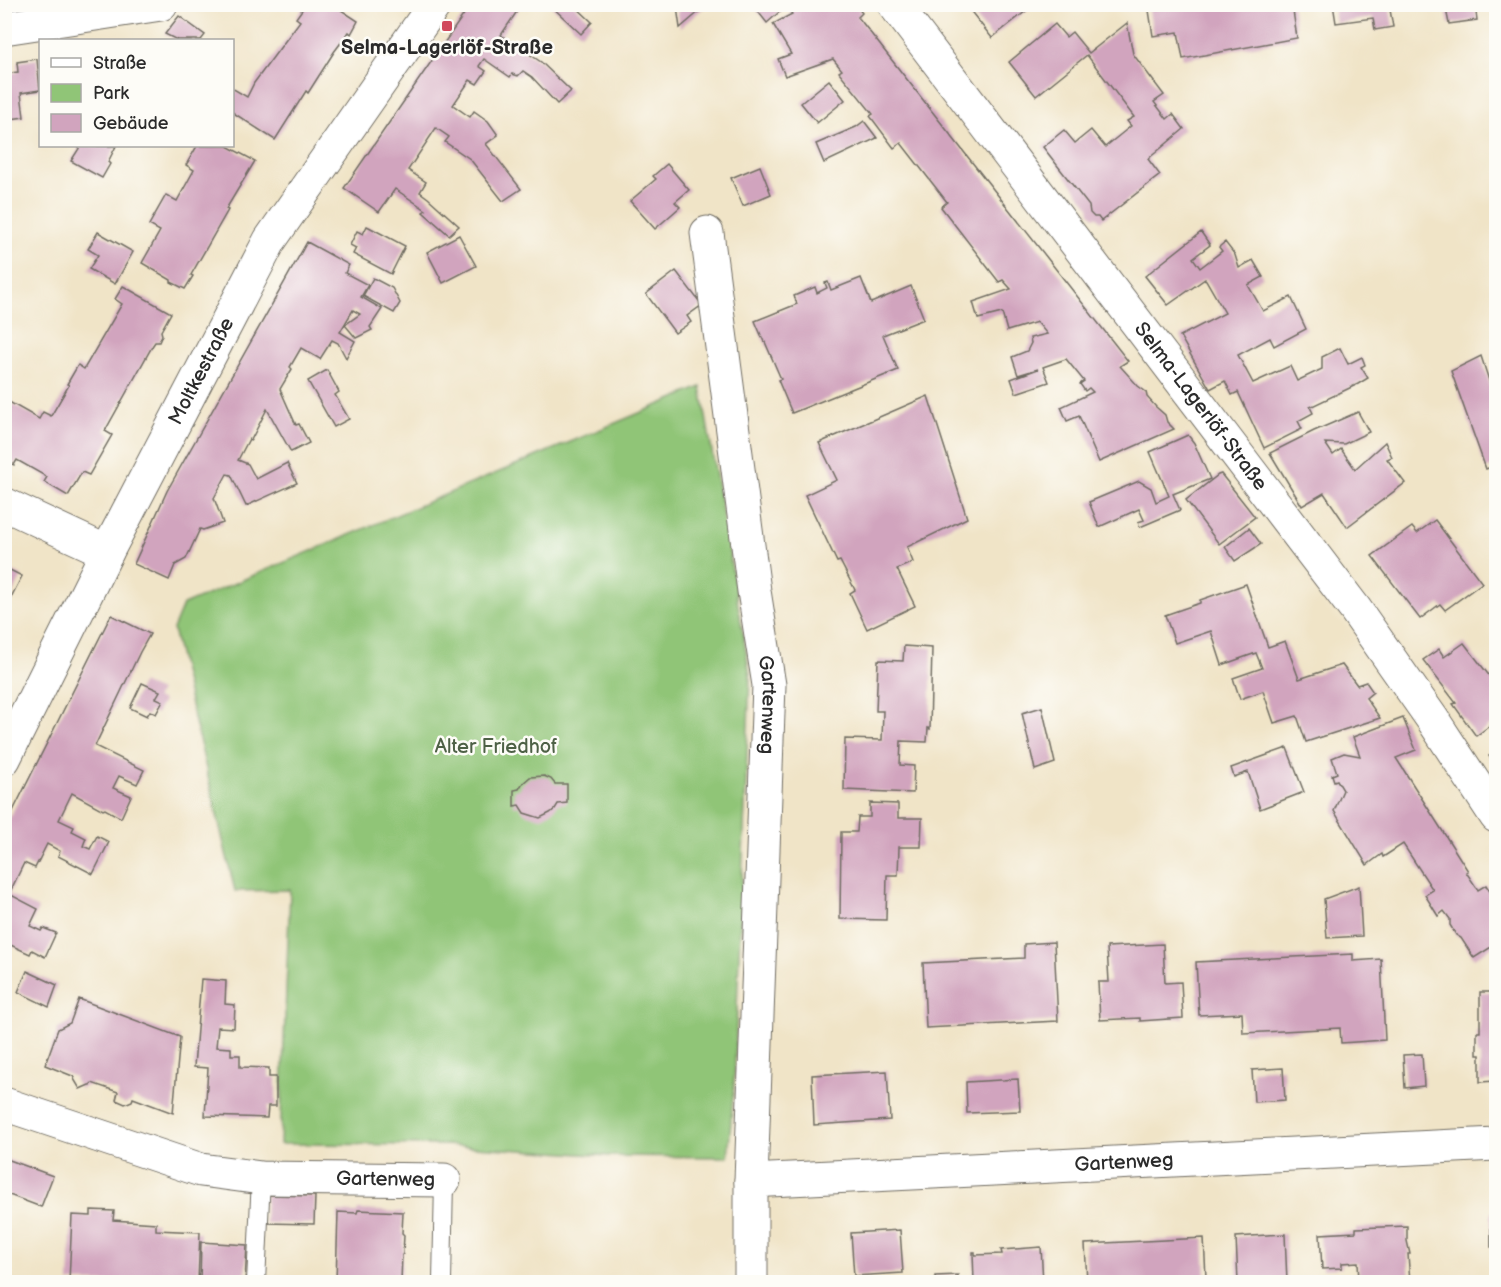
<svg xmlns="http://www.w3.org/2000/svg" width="1501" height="1287" font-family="'Balsamiq Sans',sans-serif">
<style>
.green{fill:#90c577;stroke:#5e7851;stroke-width:1.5}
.building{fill:#d1a4be}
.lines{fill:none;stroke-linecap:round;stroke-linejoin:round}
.service-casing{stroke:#706c62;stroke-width:20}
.minor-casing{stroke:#706c62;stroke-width:35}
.tertiary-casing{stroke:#706c62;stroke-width:35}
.service{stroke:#fff;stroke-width:18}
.minor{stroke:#fff;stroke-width:33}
.tertiary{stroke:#fff;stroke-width:33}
.poi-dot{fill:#d1495b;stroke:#fdfcf7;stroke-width:2}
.labels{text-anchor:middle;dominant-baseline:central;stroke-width:5;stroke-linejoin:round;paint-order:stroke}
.poi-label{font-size:20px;font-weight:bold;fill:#2b2b2b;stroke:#fdfcf7}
.street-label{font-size:20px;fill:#2b2b2b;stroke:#fdfcf7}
.park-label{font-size:20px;fill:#4e6146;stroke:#fdfcf7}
</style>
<rect width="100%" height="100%" fill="#fdfcf7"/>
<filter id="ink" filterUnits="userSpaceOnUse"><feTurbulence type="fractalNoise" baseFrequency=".0167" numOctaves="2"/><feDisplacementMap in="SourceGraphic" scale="12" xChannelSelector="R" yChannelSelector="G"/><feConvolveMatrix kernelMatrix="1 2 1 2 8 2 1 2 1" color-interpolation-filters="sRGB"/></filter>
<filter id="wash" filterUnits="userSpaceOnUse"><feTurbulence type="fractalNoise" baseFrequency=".008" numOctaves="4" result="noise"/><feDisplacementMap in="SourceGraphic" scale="24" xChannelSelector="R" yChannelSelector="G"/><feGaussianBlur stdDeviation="1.35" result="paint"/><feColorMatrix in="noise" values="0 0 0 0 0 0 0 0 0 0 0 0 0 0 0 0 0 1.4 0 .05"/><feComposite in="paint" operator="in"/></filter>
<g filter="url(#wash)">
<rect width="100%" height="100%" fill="#f0e4c7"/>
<polygon class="green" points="701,387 750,675 734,1085 728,1157 611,1156 445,1145 280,1144 290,890 235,891 173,629 183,605"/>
<g id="blocks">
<g class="building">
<polygon points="306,4 332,4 358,21 351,34 349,32 334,52 308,93 306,91 275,140 232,112 232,88 247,97 254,83 300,21 296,18"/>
<polygon points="471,4 522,4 501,35 541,62 571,91 557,104 532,77 523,71 518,76 512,74 510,77 484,59 479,66 486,71 477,84 470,80 453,105 470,117 474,111 488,121 498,135 486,144 521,189 503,201 470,159 445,142 449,137 436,128 408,170 426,182 420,192 428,198 459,226 449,235 423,212 426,210 395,189 379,212 344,188"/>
<polygon points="549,4 573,4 592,22 581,34"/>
<polygon points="680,4 708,4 680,28 677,7"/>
<polygon points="752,4 855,4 862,13 858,17 1128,361 1120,366 1138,386 1146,392 1147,397 1156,407 1165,415 1167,422 1174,429 1099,462 1079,416 1067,421 1061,407 1093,392 1089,388 1085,391 1080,384 1084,381 1066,359 1043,367 1049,382 1016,393 1011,379 1038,369 1018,375 1012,357 1027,351 1031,343 1030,338 1047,334 1037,322 1007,331 1002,313 978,319 973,302 1011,289 1003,280 999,282 941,207 947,202 901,143 894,148 870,116 873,114 839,72 842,70 833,59 785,76 778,59 791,54 773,24 792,14 786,6 767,23"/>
<polygon points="965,4 1029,4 1031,7 992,38"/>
<polygon points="1148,4 1292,4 1297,38 1183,59 1178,32 1153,36"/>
<polygon points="1333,4 1389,4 1393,27 1375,30 1373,18 1336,23"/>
<polygon points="1445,4 1475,4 1477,20 1449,24"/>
<polygon points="179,16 205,35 201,40 177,40 165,34"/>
<polygon points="1127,23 1133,54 1164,95 1154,102 1167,119 1173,114 1184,129 1148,159 1160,175 1101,221 1098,217 1094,217 1090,213 1089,206 1043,147 1064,130 1075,143 1091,130 1105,147 1131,126 1127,121 1134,117 1087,55 1036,96 1009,62 1055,24 1066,37 1072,32 1089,53"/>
<polygon points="37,59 40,90 21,93 24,117 4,120 4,74 18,72 17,62"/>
<polygon points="829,80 845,100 817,123 801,103"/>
<polygon points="864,121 877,138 824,163 816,144 856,127"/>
<polygon points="77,146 116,146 108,162 110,164 102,178 71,161 80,147"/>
<polygon points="197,146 227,146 255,161 226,209 228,210 191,275 193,276 185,289 171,282 171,280 142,263 160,231 149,225 166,195 177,201 194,170 186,165"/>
<polygon points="667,164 689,190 675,202 680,207 655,229 630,201 656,179 653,176"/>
<polygon points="760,166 771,194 743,206 731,178"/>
<polygon points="367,226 405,246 391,274 353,254 356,248 350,245 357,231 363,234"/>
<polygon points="98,232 133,252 115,284 89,269 98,255 88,249"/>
<polygon points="1201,232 1210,245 1193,258 1200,268 1222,251 1219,247 1225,242 1235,255 1239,268 1253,260 1263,277 1248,285 1263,311 1291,297 1306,329 1274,346 1270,338 1238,355 1253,383 1290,366 1297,381 1322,369 1322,357 1340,348 1348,364 1362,357 1365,365 1361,367 1368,378 1358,384 1310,407 1313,413 1298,421 1302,429 1264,448 1238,392 1232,395 1225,381 1210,389 1180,336 1225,313 1206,280 1205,279 1168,305 1145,276"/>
<polygon points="459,235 476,266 443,283 427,252"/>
<polygon points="307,242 349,265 345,273 368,285 361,297 382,309 370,327 372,330 356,338 345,325 360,314 353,310 340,332 355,341 346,358 338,343 332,340 320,359 301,348 290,367 292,369 280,389 296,425 299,424 309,443 291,452 267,409 251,440 249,439 238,460 248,464 256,479 287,463 297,483 246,506 231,475 227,474 214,498 223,523 203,530 200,529 186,559 175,565 169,580 134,564 167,491"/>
<polygon points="676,271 702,305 687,316 691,322 675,333 646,294"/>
<polygon points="373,278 392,288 400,303 394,313 363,296"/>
<polygon points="861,278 871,303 911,286 924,319 883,335 898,370 792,413 778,380 781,379 765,342 764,342 755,321 797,304 794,296 815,287 817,293 827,288 825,283 828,282 831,290"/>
<polygon points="123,286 171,313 161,331 162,335 159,342 155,342 153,345 105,431 112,435 89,475 82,472 68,496 44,482 47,477 17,460 14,465 4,459 4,399 39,419 43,412 51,416 69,385 67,384 78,365 84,369 122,304 115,299"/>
<polygon points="1481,356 1496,402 1496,465 1486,469 1451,371"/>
<polygon points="327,370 339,392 335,395 349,419 334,427 308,381"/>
<polygon points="928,396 967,518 907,547 913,562 897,569 915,606 867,629 850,593 855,590 840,561 837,562 805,495 837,480 819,443"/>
<polygon points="1358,412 1369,432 1344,444 1325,443 1333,455 1341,449 1355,469 1385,442 1392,457 1387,459 1405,483 1347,527 1324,493 1302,506 1270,453 1314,431"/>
<polygon points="1188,435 1194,443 1210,479 1173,494 1180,510 1140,527 1138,522 1144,520 1139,509 1099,527 1089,502 1139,481 1151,488 1156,502 1169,496 1150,452"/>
<polygon points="1221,474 1255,517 1219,544 1186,500 1218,475"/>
<polygon points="1435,520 1482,583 1445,610 1440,604 1420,619 1372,556 1412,527 1417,533"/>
<polygon points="1249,528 1261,544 1235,561 1225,547"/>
<polygon points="4,567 22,576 4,611"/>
<polygon points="1246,584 1268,647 1285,641 1299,679 1342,665 1357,685 1366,682 1373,692 1366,698 1380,718 1306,742 1297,716 1274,723 1263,691 1240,699 1233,678 1262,668 1256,653 1222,665 1211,631 1175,643 1165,615 1200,603 1200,600"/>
<polygon points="111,615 150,634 140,652 95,746 144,770 137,784 119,776 113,788 131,796 121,818 105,809 103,810 72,793 70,797 59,820 74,827 72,831 86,838 83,846 90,849 97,836 109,842 93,874 58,856 60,851 47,844 35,868 24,863 9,894 38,909 30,926 41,931 43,928 56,933 45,957 32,950 30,954 4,942 4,829"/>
<polygon points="1464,643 1491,678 1496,675 1496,721 1476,736 1453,704 1456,703 1423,660 1439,649 1444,657"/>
<polygon points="904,646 932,648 930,729 928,728 927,742 901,741 900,765 914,766 913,793 844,790 845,739 882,740 883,711 876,711 878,660 903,661"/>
<polygon points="142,683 160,691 156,698 163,701 156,714 150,711 147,716 130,708"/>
<polygon points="1042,707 1055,763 1035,770 1022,713"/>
<polygon points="1403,718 1416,750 1396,758 1468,871 1466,872 1478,890 1486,885 1496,901 1496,944 1474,958 1461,938 1456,935 1450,925 1450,919 1444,911 1438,916 1425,895 1433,890 1403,844 1383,857 1382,854 1367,865 1334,811 1343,790 1337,780 1334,781 1332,775 1337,773 1332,758 1344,753 1360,756 1353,737"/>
<polygon points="1287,748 1304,792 1260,809 1248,772 1234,777 1231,768"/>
<polygon points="1496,751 1496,767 1489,756"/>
<polygon points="544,776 551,779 555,784 567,784 567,803 558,804 555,809 550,813 540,818 524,813 519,805 514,806 514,790 519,789 522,784 530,777"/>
<polygon points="870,803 898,804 898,818 922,818 921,847 899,847 898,875 887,875 886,920 840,919 841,832 857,832 858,817 870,817"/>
<polygon points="1359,886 1362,936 1327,938 1324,899"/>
<polygon points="1054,942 1058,1021 926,1028 923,963 1024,958 1024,944"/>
<polygon points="1163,944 1165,983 1181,982 1183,1018 1140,1021 1140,1018 1100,1020 1098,982 1109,982 1107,947"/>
<polygon points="1353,954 1353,961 1381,959 1385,1040 1341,1043 1340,1028 1243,1033 1242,1013 1199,1015 1196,962"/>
<polygon points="27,971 57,985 49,1007 18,992"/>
<polygon points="201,979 226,981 225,1004 235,1005 234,1028 218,1027 216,1047 231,1048 231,1055 240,1055 240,1067 269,1068 269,1077 276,1077 276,1106 268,1106 267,1118 205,1116 208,1068 194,1067"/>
<polygon points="1480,992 1496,992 1496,1081 1480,1082 1480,1055 1477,1055 1477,1032 1480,1032"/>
<polygon points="79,999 180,1037 173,1113 133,1098 132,1101 125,1104 116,1100 118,1092 92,1083 90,1085 89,1085 80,1089 74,1079 75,1077 45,1065 58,1029 70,1023"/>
<polygon points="1422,1054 1424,1086 1405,1088 1403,1055"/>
<polygon points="1283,1068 1285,1100 1254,1102 1252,1070"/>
<polygon points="887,1071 890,1120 814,1125 812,1075"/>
<polygon points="1018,1079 1020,1111 967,1113 966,1082"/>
<polygon points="4,1158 53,1176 41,1207 4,1193"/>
<polygon points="266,1195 315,1196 314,1224 265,1223"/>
<polygon points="91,1210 114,1211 113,1220 156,1223 156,1230 200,1232 198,1282 69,1282 72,1215 91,1216"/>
<polygon points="358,1210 403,1212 402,1233 404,1235 403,1254 402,1255 401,1282 336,1282 338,1212 357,1213"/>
<rect x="1491" y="1212" width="5" height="35"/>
<polygon points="1407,1226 1407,1241 1410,1254 1408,1254 1410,1282 1359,1282 1358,1262 1342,1263 1342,1268 1322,1269 1320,1234 1356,1232 1356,1228"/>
<polygon points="900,1230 903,1273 854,1276 851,1233"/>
<polygon points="1285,1234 1287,1282 1238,1282 1236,1237"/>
<polygon points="1204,1238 1206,1278 1188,1280 1188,1282 1087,1282 1085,1244"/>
<polygon points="201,1242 247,1245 245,1282 200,1282"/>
<polygon points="1041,1247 1043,1282 974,1282 973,1252 975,1252 975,1255 1002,1254 1001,1250"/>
<polygon points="958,1275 958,1282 936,1282 935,1276"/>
</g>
</g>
</g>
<g filter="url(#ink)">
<use href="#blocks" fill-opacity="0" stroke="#706c62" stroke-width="1.5"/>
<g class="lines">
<g class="service-casing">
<g id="service">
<polyline points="256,1282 261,1178"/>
<polyline points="442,1282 444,1180"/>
</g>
</g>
<g class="minor-casing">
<g id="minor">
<path id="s1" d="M894,4L1355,609L1433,720L1496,816"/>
<polyline points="4,28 161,4"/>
<path id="s2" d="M707,233L754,591L769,685L751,1181L1496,1144"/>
<polyline points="4,504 107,552"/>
<path id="s3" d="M4,1104L201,1170L261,1178L444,1180"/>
<polyline points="751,1181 751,1282"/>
</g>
</g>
<g class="tertiary-casing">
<g id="tertiary">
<path id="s4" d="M4,759L107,552L270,240L435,4"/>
</g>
</g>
<use href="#service" class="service"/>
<use href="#minor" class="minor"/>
<use href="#tertiary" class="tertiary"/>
</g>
</g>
<rect class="poi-dot" x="441" y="20" width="12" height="12" rx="3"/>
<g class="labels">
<g class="poi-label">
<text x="447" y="48">Selma-Lagerlöf-Straße</text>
</g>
<g class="street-label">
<text stroke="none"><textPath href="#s4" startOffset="435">Moltkestraße</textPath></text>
<text stroke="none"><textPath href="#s1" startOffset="506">Selma-Lagerlöf-Straße</textPath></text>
<text stroke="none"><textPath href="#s2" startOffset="476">Gartenweg</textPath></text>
<text stroke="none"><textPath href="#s2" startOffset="1326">Gartenweg</textPath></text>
<text stroke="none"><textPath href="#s3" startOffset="393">Gartenweg</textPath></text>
</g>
<g class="park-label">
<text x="496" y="747">Alter Friedhof</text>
</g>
</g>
<rect width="1501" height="1287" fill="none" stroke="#fdfcf7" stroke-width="24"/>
<rect x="39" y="39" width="195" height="108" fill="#fdfcf7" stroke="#a9a8a5" stroke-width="1.5"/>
<rect x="51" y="58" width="30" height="9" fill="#ffffff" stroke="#a9a8a5" stroke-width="1.5"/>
<text x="93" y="69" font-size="18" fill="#2b2b2b">Straße</text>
<rect x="51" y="84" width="30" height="18" fill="#90c577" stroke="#a9a8a5" stroke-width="1.5"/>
<text x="93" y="99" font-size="18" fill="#2b2b2b">Park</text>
<rect x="51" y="114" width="30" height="18" fill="#d1a4be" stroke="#a9a8a5" stroke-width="1.5"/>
<text x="93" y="129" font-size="18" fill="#2b2b2b">Gebäude</text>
</svg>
